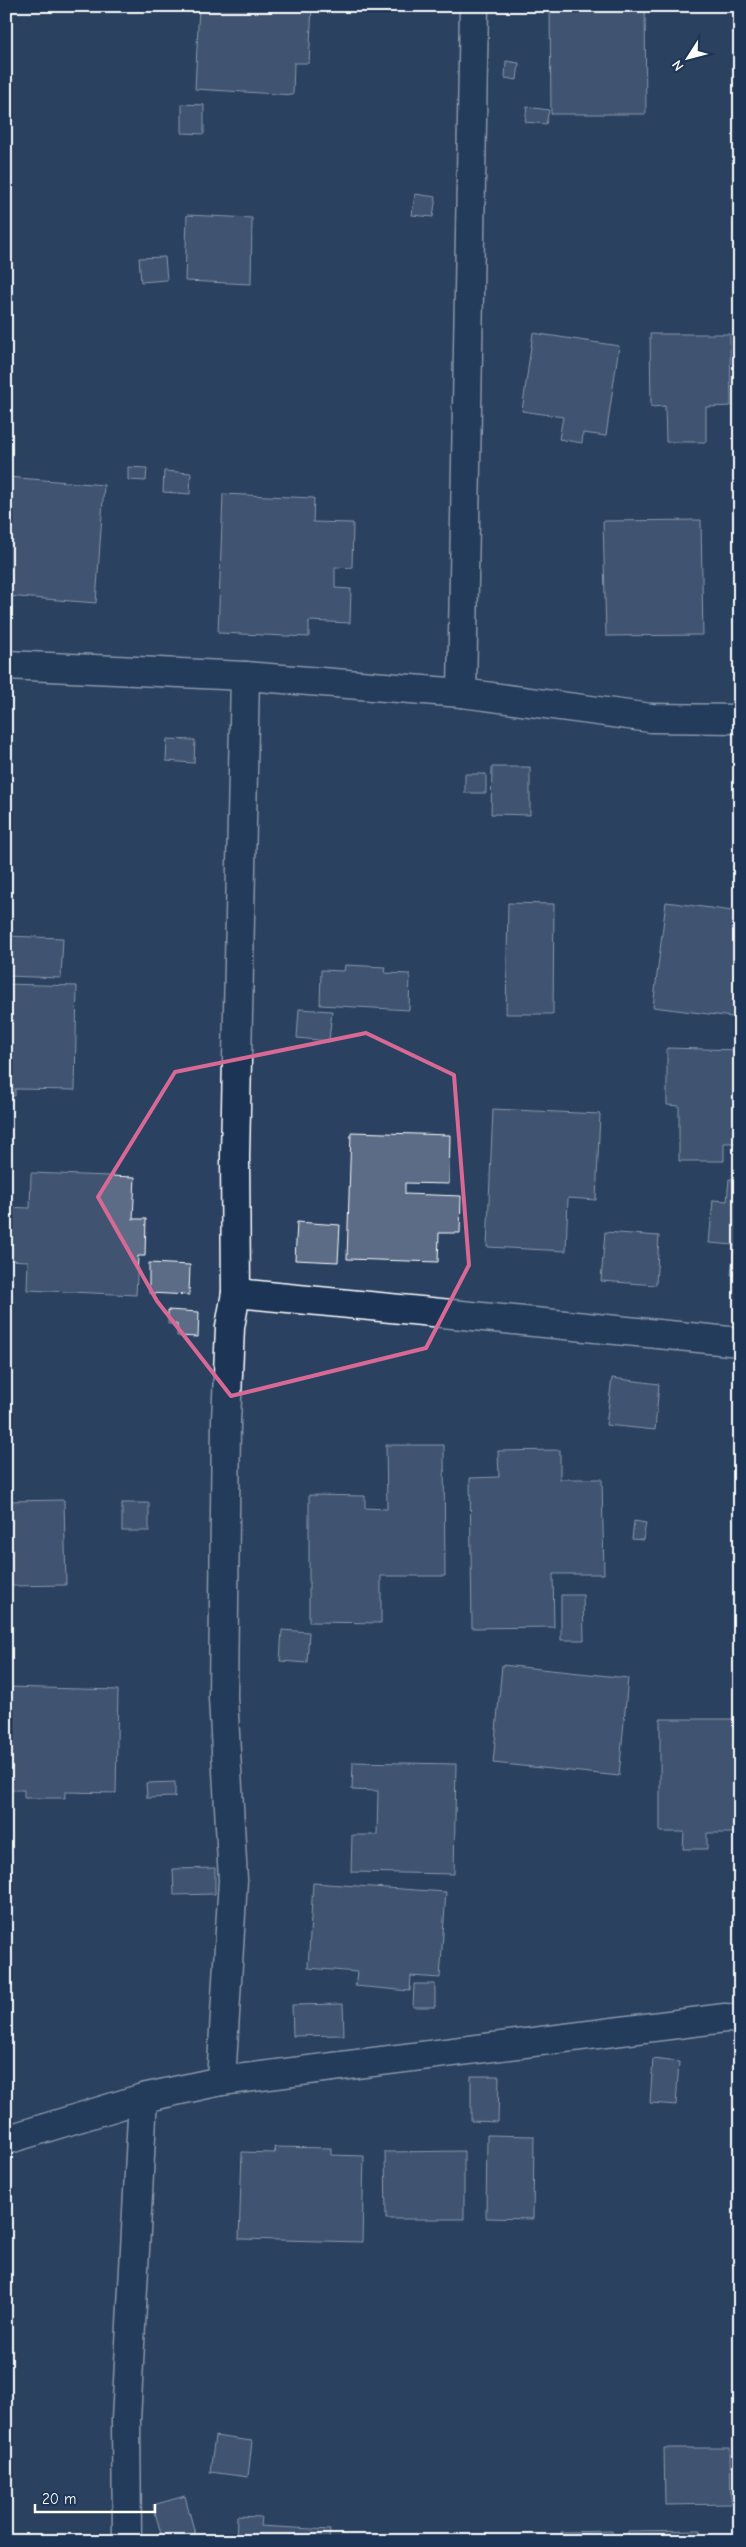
<svg xmlns="http://www.w3.org/2000/svg" width="746" height="2547" font-family="'Comic Neue',sans-serif">
<style>
.building{fill:#5b6c86;stroke:#fff}
.lines{fill:none;stroke-linecap:round;stroke-linejoin:round}
.minor-casing{stroke:#fff;stroke-width:31}
.minor{stroke:#1d3557;stroke-width:28}
.marked{fill:none;stroke:#d76994;stroke-width:4;stroke-linejoin:round}
</style>
<rect width="100%" height="100%" fill="#2a4161"/>
<filter id="ink" filterUnits="userSpaceOnUse"><feTurbulence type="fractalNoise" baseFrequency=".02" numOctaves="2"/><feDisplacementMap in="SourceGraphic" scale="10" xChannelSelector="R" yChannelSelector="G"/><feConvolveMatrix kernelMatrix="1 2 1 2 8 2 1 2 1" color-interpolation-filters="sRGB"/></filter>
<g filter="url(#ink)">
<g class="building">
<polygon points="199,6 312,6 309,63 294,63 293,95 195,89"/>
<polygon points="550,6 645,6 646,114 551,114"/>
<polygon points="506,61 519,63 517,80 505,78"/>
<polygon points="182,104 204,105 204,134 182,133"/>
<polygon points="527,107 549,110 546,124 525,122"/>
<polygon points="415,194 436,197 433,217 412,215"/>
<polygon points="187,215 252,218 251,284 185,281"/>
<polygon points="165,257 167,280 141,282 139,258"/>
<polygon points="533,333 619,346 606,436 583,433 582,443 559,439 563,417 522,411"/>
<polygon points="650,334 730,334 731,406 706,407 706,442 666,442 665,406 651,407"/>
<polygon points="128,467 147,468 146,481 128,480"/>
<polygon points="164,471 191,473 190,494 163,492"/>
<polygon points="7,477 104,485 96,603 6,596"/>
<polygon points="223,494 314,498 313,522 353,523 352,568 335,567 335,588 351,589 350,623 309,621 309,637 218,633"/>
<polygon points="701,520 703,635 606,636 603,521"/>
<polygon points="167,739 195,740 194,763 166,761"/>
<polygon points="492,767 530,767 530,815 491,814"/>
<rect x="465" y="774" width="21" height="19"/>
<polygon points="666,902 740,912 740,1018 653,1007"/>
<polygon points="508,903 554,904 553,1014 506,1014"/>
<polygon points="6,936 63,938 61,978 6,976"/>
<polygon points="345,965 386,967 385,973 410,974 409,1010 320,1005 321,970 344,971"/>
<polygon points="6,984 77,986 75,1090 15,1089 15,1096 6,1096"/>
<polygon points="299,1009 332,1011 329,1041 297,1038"/>
<polygon points="667,1048 740,1050 740,1143 724,1143 724,1161 679,1161 679,1106 667,1105"/>
<polygon points="493,1109 600,1114 596,1200 568,1198 566,1251 487,1247"/>
<polygon points="351,1132 450,1135 449,1184 405,1183 405,1194 461,1196 460,1233 439,1233 438,1262 347,1259"/>
<polygon points="31,1173 135,1177 133,1219 146,1219 145,1256 138,1256 136,1295 27,1290 28,1261 6,1260 6,1207 30,1208"/>
<polygon points="729,1179 740,1180 740,1275 731,1275 734,1245 709,1243 713,1200 727,1201"/>
<polygon points="297,1222 340,1225 338,1262 295,1260"/>
<polygon points="605,1232 659,1236 656,1285 601,1281"/>
<polygon points="149,1263 190,1265 189,1295 149,1293"/>
<polygon points="168,1310 199,1312 198,1337 177,1336 177,1324 168,1324"/>
<polygon points="612,1378 659,1384 655,1430 606,1425"/>
<polygon points="386,1445 444,1445 445,1576 381,1576 381,1623 309,1622 309,1495 365,1496 365,1508 387,1509"/>
<polygon points="560,1450 560,1479 602,1479 604,1574 553,1574 554,1627 472,1628 470,1478 499,1477 498,1451"/>
<polygon points="64,1500 66,1585 11,1586 9,1501"/>
<rect x="122" y="1503" width="27" height="28"/>
<polygon points="634,1521 646,1523 643,1540 632,1539"/>
<polygon points="561,1595 583,1595 584,1640 561,1640"/>
<polygon points="282,1630 309,1632 307,1663 280,1661"/>
<polygon points="502,1665 628,1678 619,1776 493,1763"/>
<polygon points="6,1687 118,1690 116,1793 65,1792 65,1798 24,1798 24,1790 6,1790"/>
<polygon points="660,1719 740,1719 740,1833 707,1833 707,1849 683,1849 684,1832 660,1832"/>
<polygon points="353,1762 456,1764 454,1874 351,1872 352,1835 377,1835 378,1791 352,1790"/>
<polygon points="175,1782 175,1797 147,1798 146,1783"/>
<polygon points="215,1868 215,1894 174,1895 173,1869"/>
<polygon points="313,1883 446,1892 440,1978 411,1976 410,1991 355,1986 357,1972 308,1968"/>
<polygon points="414,1984 435,1984 435,2007 413,2007"/>
<polygon points="343,2004 344,2035 293,2036 292,2005"/>
<polygon points="653,2059 679,2062 676,2105 650,2103"/>
<polygon points="471,2076 499,2076 498,2122 471,2121"/>
<polygon points="487,2135 534,2136 533,2219 486,2218"/>
<polygon points="274,2147 331,2148 331,2155 364,2156 362,2242 239,2239 242,2152 275,2153"/>
<polygon points="464,2151 464,2219 386,2219 385,2152"/>
<polygon points="215,2436 252,2441 248,2477 210,2472"/>
<polygon points="664,2448 730,2448 731,2504 665,2505"/>
<polygon points="185,2496 197,2541 163,2541 153,2505"/>
<polygon points="237,2516 261,2517 260,2526 330,2530 329,2541 236,2541"/>
<polygon points="700,2530 701,2541 628,2541 628,2531"/>
<polygon points="612,2531 613,2541 561,2541 561,2532"/>
</g>
<g class="lines">
<g class="minor-casing">
<g id="minor">
<polyline points="6,665 245,676 462,693 651,718 740,719"/>
<polyline points="462,693 474,6"/>
<polyline points="236,1293 740,1342"/>
<polyline points="221,2081 233,1880 223,1697 226,1421 230,1327 236,1293 235,1156 245,676"/>
<polyline points="6,2140 143,2098 221,2081 725,2018 740,2019"/>
<polyline points="127,2541 126,2420 143,2098"/>
</g>
</g>
<use href="#minor" class="minor"/>
</g>
</g>
<path d="M0 0H746V2547H0ZM366,1033L454,1075L469,1265L426,1348L231,1396L157,1301L98,1197L175,1072Z" fill="#2a4161" fill-opacity=".55" fill-rule="evenodd"/>
<path class="marked" d="M366,1033L454,1075L469,1265L426,1348L231,1396L157,1301L98,1197L175,1072Z"/>
<rect width="746" height="2547" fill="none" stroke="#1d3557" stroke-width="25"/>
<rect x="12" y="12" width="721" height="2522" fill="none" stroke="#fff" stroke-width="2" filter="url(#ink)"/>
<g transform="translate(688 58) rotate(234)" stroke="#1d3557" stroke-width="4" paint-order="stroke">
<path d="M0-4L9 19L0 12L-9 19Z" fill="#ffffff"/>
<text y="-8" font-size="14" font-weight="bold" text-anchor="middle" fill="#ffffff">N</text>
</g>
<path d="M35 2504v8h120v-8" fill="none" stroke="#ffffff" stroke-width="2.5"/>
<text x="42" y="2504" font-size="15" fill="#ffffff" stroke="#1d3557" stroke-width="4" paint-order="stroke">20 m</text>
</svg>
